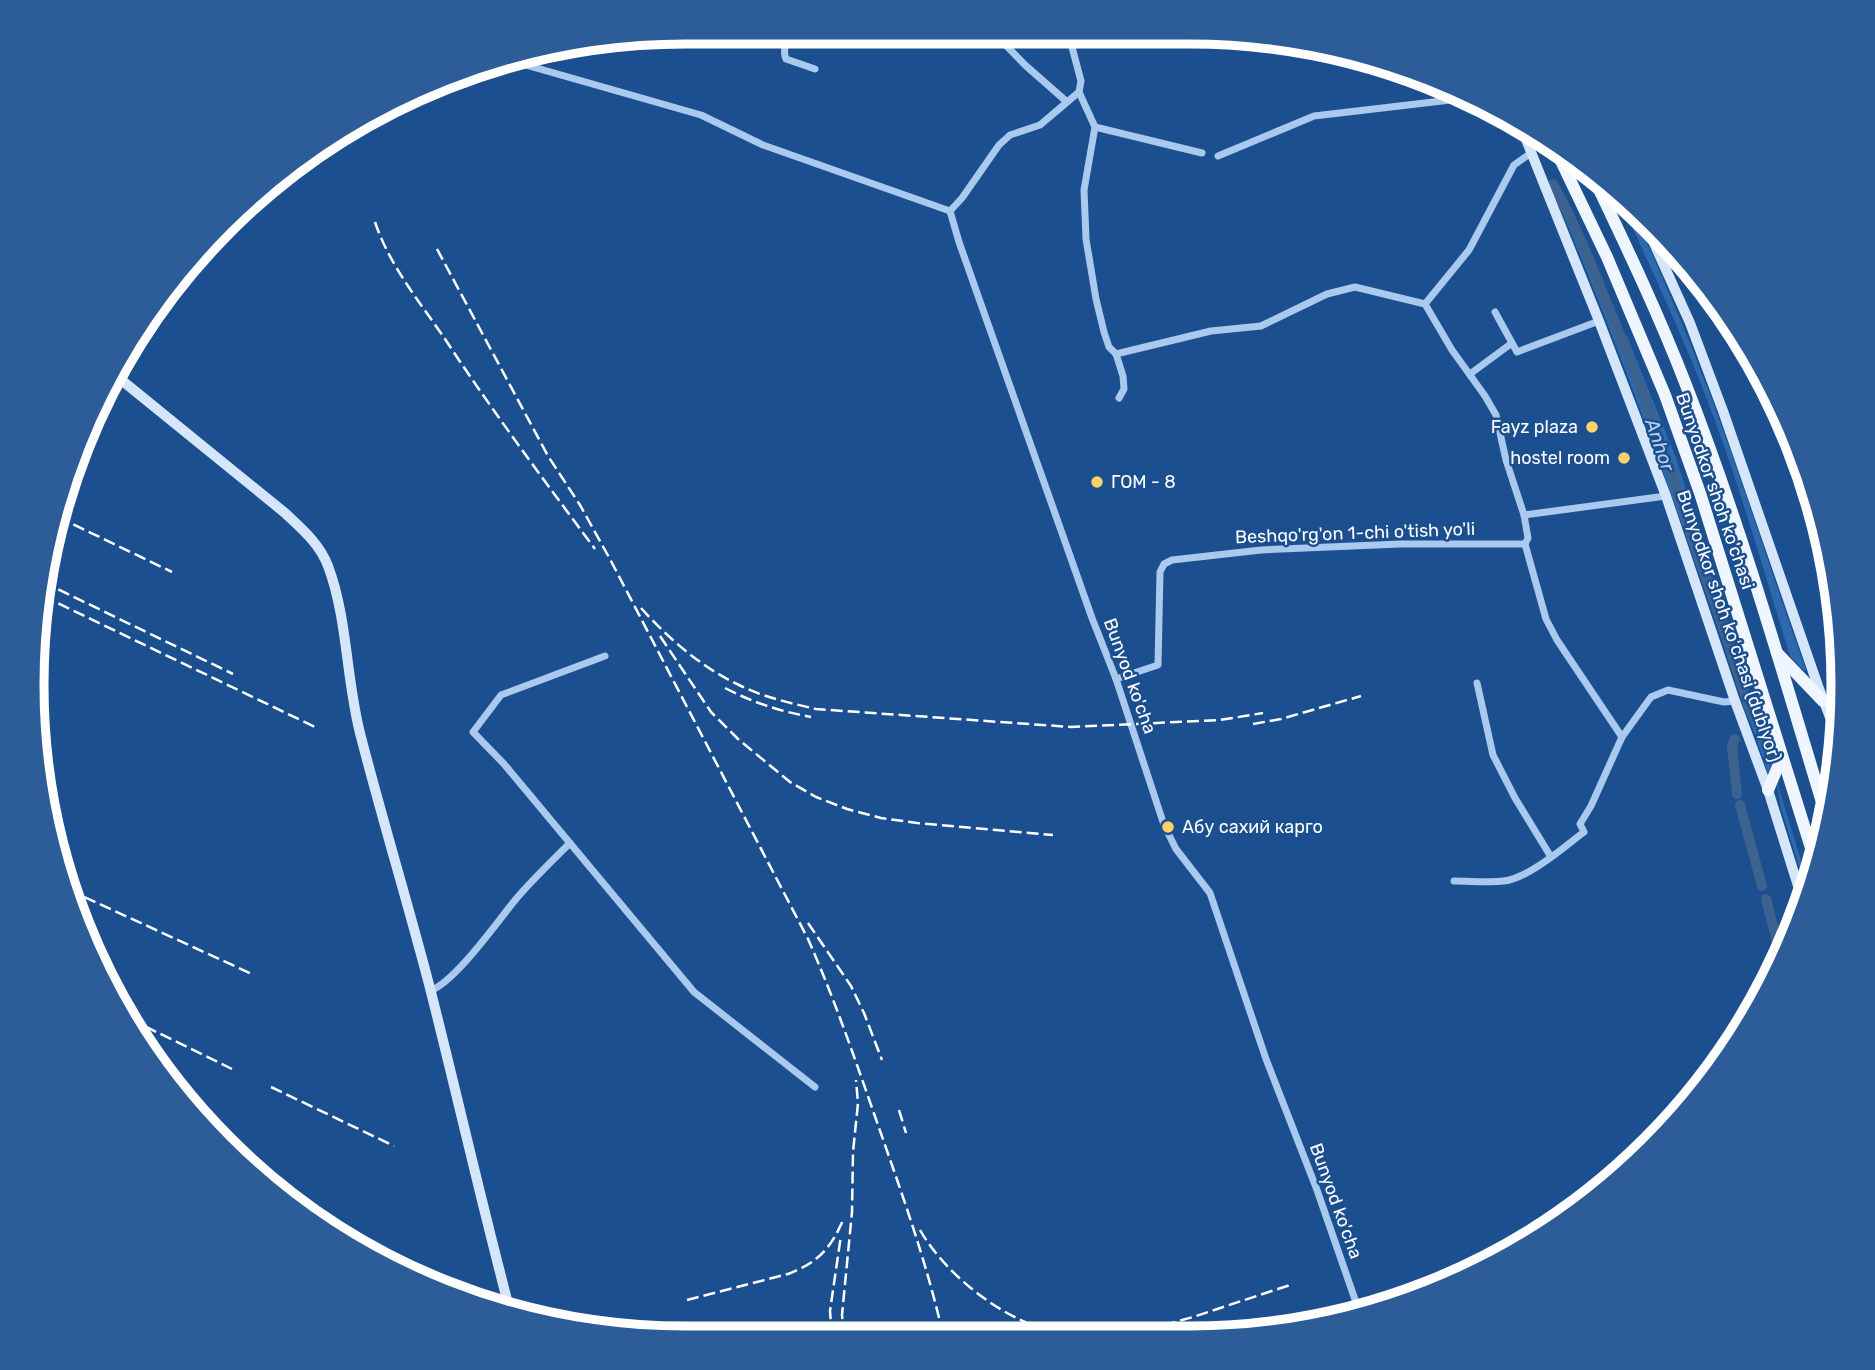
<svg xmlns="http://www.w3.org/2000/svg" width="1875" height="1370" font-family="Rubik,sans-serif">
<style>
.green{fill:#2e69ad}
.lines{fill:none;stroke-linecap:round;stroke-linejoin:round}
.canal{stroke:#3c6290;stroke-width:10}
.street{stroke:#a9c9ee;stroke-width:7}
.secondary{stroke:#d6e6fa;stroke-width:10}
.primary{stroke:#f0f6ff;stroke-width:12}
.rail{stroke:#fff;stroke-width:2.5;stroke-dasharray:12 5;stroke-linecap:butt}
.poi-dot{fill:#ffd166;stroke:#1b4f8f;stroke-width:2.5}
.labels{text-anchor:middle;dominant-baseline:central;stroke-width:5;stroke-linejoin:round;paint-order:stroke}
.poi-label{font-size:18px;fill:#fff;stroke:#1b4f8f;text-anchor:end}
.street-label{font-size:18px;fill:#fff;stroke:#1b4f8f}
.water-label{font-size:19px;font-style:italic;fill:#b5d3f5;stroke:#1b4f8f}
.rim{fill:none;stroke:#fff;stroke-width:9}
</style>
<rect width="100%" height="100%" fill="#1b4f8f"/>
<g class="green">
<path d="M1557,195L1576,233L1619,335L1627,336L1676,458L1772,763L1768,773C1701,580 1637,386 1556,198Z"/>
<path d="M1623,207C1644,227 1658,269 1670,296C1724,418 1761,545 1806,670H1803L1790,656C1765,575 1742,493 1712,413C1686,343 1654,275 1623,207Z"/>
<polygon points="1776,779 1810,890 1808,896 1781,808"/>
</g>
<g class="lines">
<g class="canal">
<path d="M1553,184C1578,229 1596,277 1616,325C1668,452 1708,583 1751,713"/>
<polyline points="1735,739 1732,746 1737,794"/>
<polyline points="1740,805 1762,886"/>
<polyline points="1766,899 1781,957"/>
</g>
<g class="street">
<path d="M790,32C787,40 782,50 786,59L815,69"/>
<polyline points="993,32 1025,65 1066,101"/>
<polyline points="1068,32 1081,81 1079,92 1095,127 1202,153"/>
<polyline points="505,59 701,115 763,145 950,211"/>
<polyline points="1079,92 1040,125 1010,135 999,145 962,198 950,211 959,242 1092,618 1116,679 1164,825 1176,849 1210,893 1266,1059 1317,1190 1359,1311"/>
<polyline points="1095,127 1084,190 1086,239 1096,299 1104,332 1109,347 1116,354 1123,376 1124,389 1119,398"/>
<polyline points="1218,156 1314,116 1459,99"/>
<polyline points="1425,304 1469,250 1514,165 1531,153"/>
<polyline points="1495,312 1512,343"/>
<polyline points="1116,354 1211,331 1261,326 1327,294 1355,287 1425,304 1452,350 1485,396 1496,415 1506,460 1524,515 1528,538 1525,544 1546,619 1557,640 1622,737"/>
<polyline points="1470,374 1512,343 1517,352 1599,321"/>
<polyline points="1524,515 1666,496"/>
<polyline points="605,656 501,695 473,732 504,764 694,992 815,1087"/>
<polyline points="1116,679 1158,665 1160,572 1164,564 1172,560 1261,550 1400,544 1525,544"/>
<polyline points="1477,683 1493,755 1515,798 1551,857"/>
<path d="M1454,881C1471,881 1488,883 1504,881C1529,878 1564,847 1584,832L1580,824L1591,806L1622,737L1651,697L1668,690L1724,702L1735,701"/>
<path d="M430,991C456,981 497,922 516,899C533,879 552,861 570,843"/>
</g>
<g class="secondary">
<polyline points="1521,127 1599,321 1666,496 1735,701 1768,790 1804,905"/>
<polyline points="1648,230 1690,323 1723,411 1818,686 1839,741"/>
<path d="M114,374L285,513C301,528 320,544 328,566C348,619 346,682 361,737C383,822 409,907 431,992C458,1099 482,1205 510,1311"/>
</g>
<g class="primary">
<polyline points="1551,140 1607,257 1665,395 1700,493 1816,864"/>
<path d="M1595,181C1627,248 1659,315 1686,385C1741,526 1783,673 1827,819"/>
<polyline points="1777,653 1823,701"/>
<polyline points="1768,790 1782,757"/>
</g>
<g class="rail">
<path d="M375,222C389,264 418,300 443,336C491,409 543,479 595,549"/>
<path d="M437,249L548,456L580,505L611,561L808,939C835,1000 856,1062 878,1125C902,1194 927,1263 943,1335"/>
<polyline points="58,517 172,572"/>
<polyline points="43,582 233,674"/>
<polyline points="43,596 315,727"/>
<path d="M641,608C669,639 701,667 739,685C763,697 790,703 816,709L1071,727L1220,720L1263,713"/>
<polyline points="660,636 711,712 738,739 790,782 816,797 847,809 881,818 917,823 1053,835"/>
<path d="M725,688C754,703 779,711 811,717"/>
<polyline points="1253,724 1281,719 1361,696"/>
<polyline points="69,890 254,975"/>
<polyline points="808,923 851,986 864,1013 882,1060"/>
<polyline points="130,1019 232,1069"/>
<polyline points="271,1087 394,1146"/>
<polyline points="899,1110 906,1133"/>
<path d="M920,1230C947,1277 1008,1324 1062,1334"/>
<path d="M687,1300L788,1274C819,1262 831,1248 844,1218"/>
<polyline points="1131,1334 1193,1317 1293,1284"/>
<polyline points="832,1336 830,1311 841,1235"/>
<polyline points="844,1336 842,1315 852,1212 853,1152 858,1103 856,1080"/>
</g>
</g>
<g class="poi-dot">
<circle cx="1592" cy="427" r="7"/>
<circle cx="1624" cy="458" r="7"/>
<circle cx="1097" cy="482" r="7"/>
<circle cx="1168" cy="827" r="7"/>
</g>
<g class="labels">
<g class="poi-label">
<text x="1578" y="427">Fayz plaza</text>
<text x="1610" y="458">hostel room</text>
<text x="1111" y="482" text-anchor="start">ГОМ - 8</text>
<text x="1182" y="827" text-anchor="start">Абу сахий карго</text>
</g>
<g class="street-label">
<text transform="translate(1715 491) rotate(71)">Bunyodkor shoh ko'chasi</text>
<text transform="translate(1355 533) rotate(-2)">Beshqo'rg'on 1-chi o'tish yo'li</text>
<text transform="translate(1729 626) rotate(71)">Bunyodkor shoh koʻchasi (dublyor)</text>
<text transform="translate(1130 676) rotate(70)">Bunyod ko'cha</text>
<text transform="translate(1336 1201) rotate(70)">Bunyod ko'cha</text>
</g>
<g class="water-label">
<text transform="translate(1660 445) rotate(71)">Anhor</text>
</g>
</g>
<path d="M0 0H1875V1370H0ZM685 44H1190A641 641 0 0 1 1831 685V685A641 641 0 0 1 1190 1326H685A641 641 0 0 1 44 685V685A641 641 0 0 1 685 44Z" fill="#2d5d98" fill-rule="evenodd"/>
<path class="rim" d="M685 44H1190A641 641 0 0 1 1831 685V685A641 641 0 0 1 1190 1326H685A641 641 0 0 1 44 685V685A641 641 0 0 1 685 44Z"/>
</svg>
